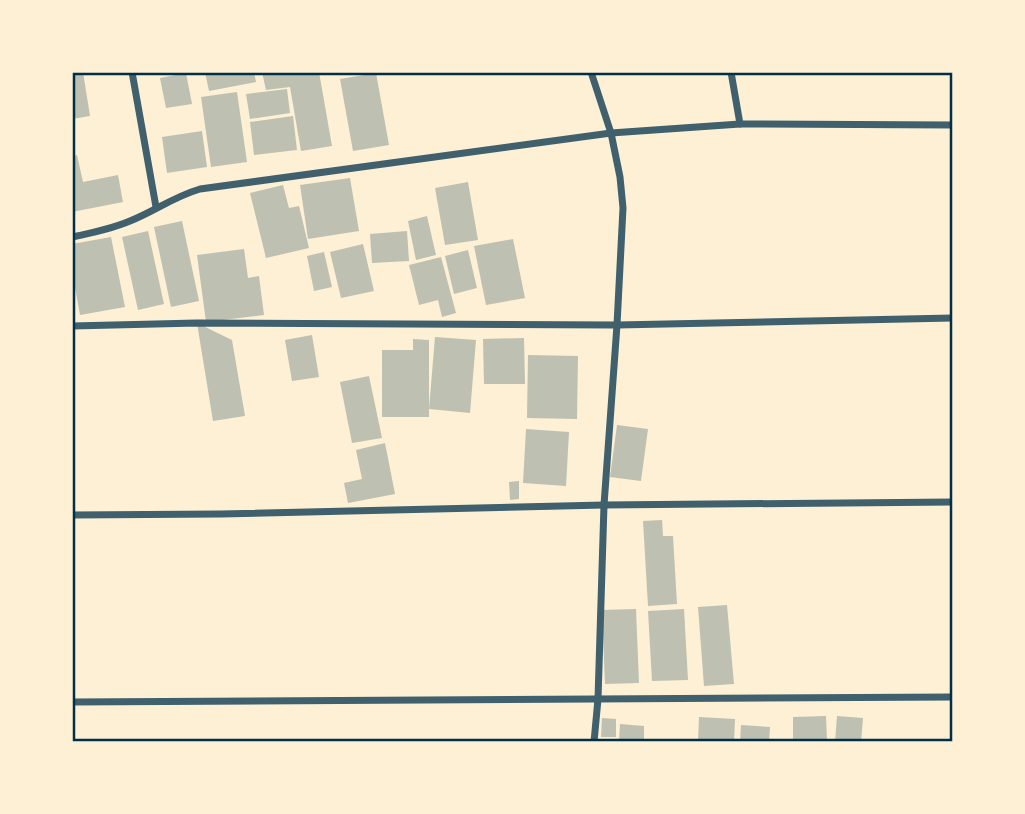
<svg xmlns="http://www.w3.org/2000/svg" width="1025" height="814" font-family="Overpass,sans-serif">
<style>
.building{fill:#bec0b2}
.lines{fill:none;stroke-linecap:round;stroke-linejoin:round}
.minor{stroke:#3f606c;stroke-width:7}
.neatline{fill:none;stroke:#003049;stroke-width:2.5}
</style>
<rect width="100%" height="100%" fill="#fdf0d5"/>
<g class="building">
<polygon points="72,72 83,72 90,116 72,119"/>
<polygon points="205,72 254,72 256,82 209,91"/>
<polygon points="262,72 319,72 332,146 301,151 290,87 266,90"/>
<polygon points="186,73 192,104 166,108 160,78"/>
<polygon points="376,73 389,145 353,151 340,79"/>
<polygon points="287,89 290,113 250,119 246,94"/>
<polygon points="237,92 247,162 211,167 201,97"/>
<polygon points="293,116 297,150 254,155 250,122"/>
<polygon points="202,131 207,167 167,173 162,137"/>
<polygon points="77,155 83,182 118,175 123,202 72,212 72,157"/>
<polygon points="350,178 359,231 308,239 300,185"/>
<polygon points="468,182 478,240 445,245 435,188"/>
<polygon points="283,185 289,208 299,206 309,248 266,258 250,193"/>
<polygon points="427,216 436,255 416,260 408,221"/>
<polygon points="182,221 199,301 171,307 154,227"/>
<polygon points="148,231 164,304 138,310 122,237"/>
<polygon points="407,231 409,261 372,263 370,234"/>
<polygon points="111,237 125,307 80,315 72,271 72,244"/>
<polygon points="513,239 525,298 486,305 474,246"/>
<polygon points="363,244 374,291 341,298 330,252"/>
<polygon points="244,249 248,278 259,276 264,315 206,322 197,255"/>
<polygon points="468,250 477,288 454,294 445,256"/>
<polygon points="324,252 332,287 314,291 307,256"/>
<polygon points="441,257 456,313 442,317 438,300 419,305 409,265"/>
<polygon points="197,323 232,340 245,416 213,421"/>
<polygon points="312,335 319,377 292,381 285,340"/>
<polygon points="435,337 476,340 470,413 429,409"/>
<polygon points="524,338 525,384 484,384 483,339"/>
<polygon points="413,339 429,340 429,417 382,417 382,350 413,350"/>
<polygon points="528,355 578,356 577,419 527,418"/>
<polygon points="369,376 382,438 352,443 340,382"/>
<polygon points="617,425 648,429 641,481 610,477"/>
<polygon points="526,429 569,432 566,486 523,483"/>
<polygon points="385,443 395,494 348,503 344,483 362,479 356,450"/>
<polygon points="519,481 519,499 510,500 509,482"/>
<polygon points="662,520 663,536 673,536 677,604 648,606 643,521"/>
<polygon points="727,605 734,684 704,686 698,607"/>
<polygon points="636,609 639,683 605,684 602,610"/>
<polygon points="684,609 688,680 652,681 648,611"/>
<polygon points="826,716 827,742 793,742 793,717"/>
<polygon points="837,716 863,718 861,742 835,742"/>
<polygon points="699,717 735,719 734,742 698,742"/>
<polygon points="602,718 616,719 616,737 601,737"/>
<polygon points="620,724 644,726 644,742 619,742"/>
<polygon points="741,725 770,727 769,742 740,742"/>
</g>
<g class="lines">
<g class="minor">
<polyline points="132,72 156,207"/>
<polyline points="591,72 611,133 620,177 623,208 617,325 604,505 598,699 594,742"/>
<polyline points="731,72 740,124"/>
<path d="M72,237C92,233 111,229 130,221C155,211 173,197 200,189L611,133L740,124L953,125"/>
<polyline points="72,326 197,323 617,325 953,318"/>
<polyline points="72,515 221,514 604,505 953,502"/>
<polyline points="72,702 953,697"/>
</g>
</g>
<rect width="1025" height="814" fill="none" stroke="#fdf0d5" stroke-width="147"/>
<rect x="74" y="74" width="877" height="666" class="neatline"/>
</svg>
